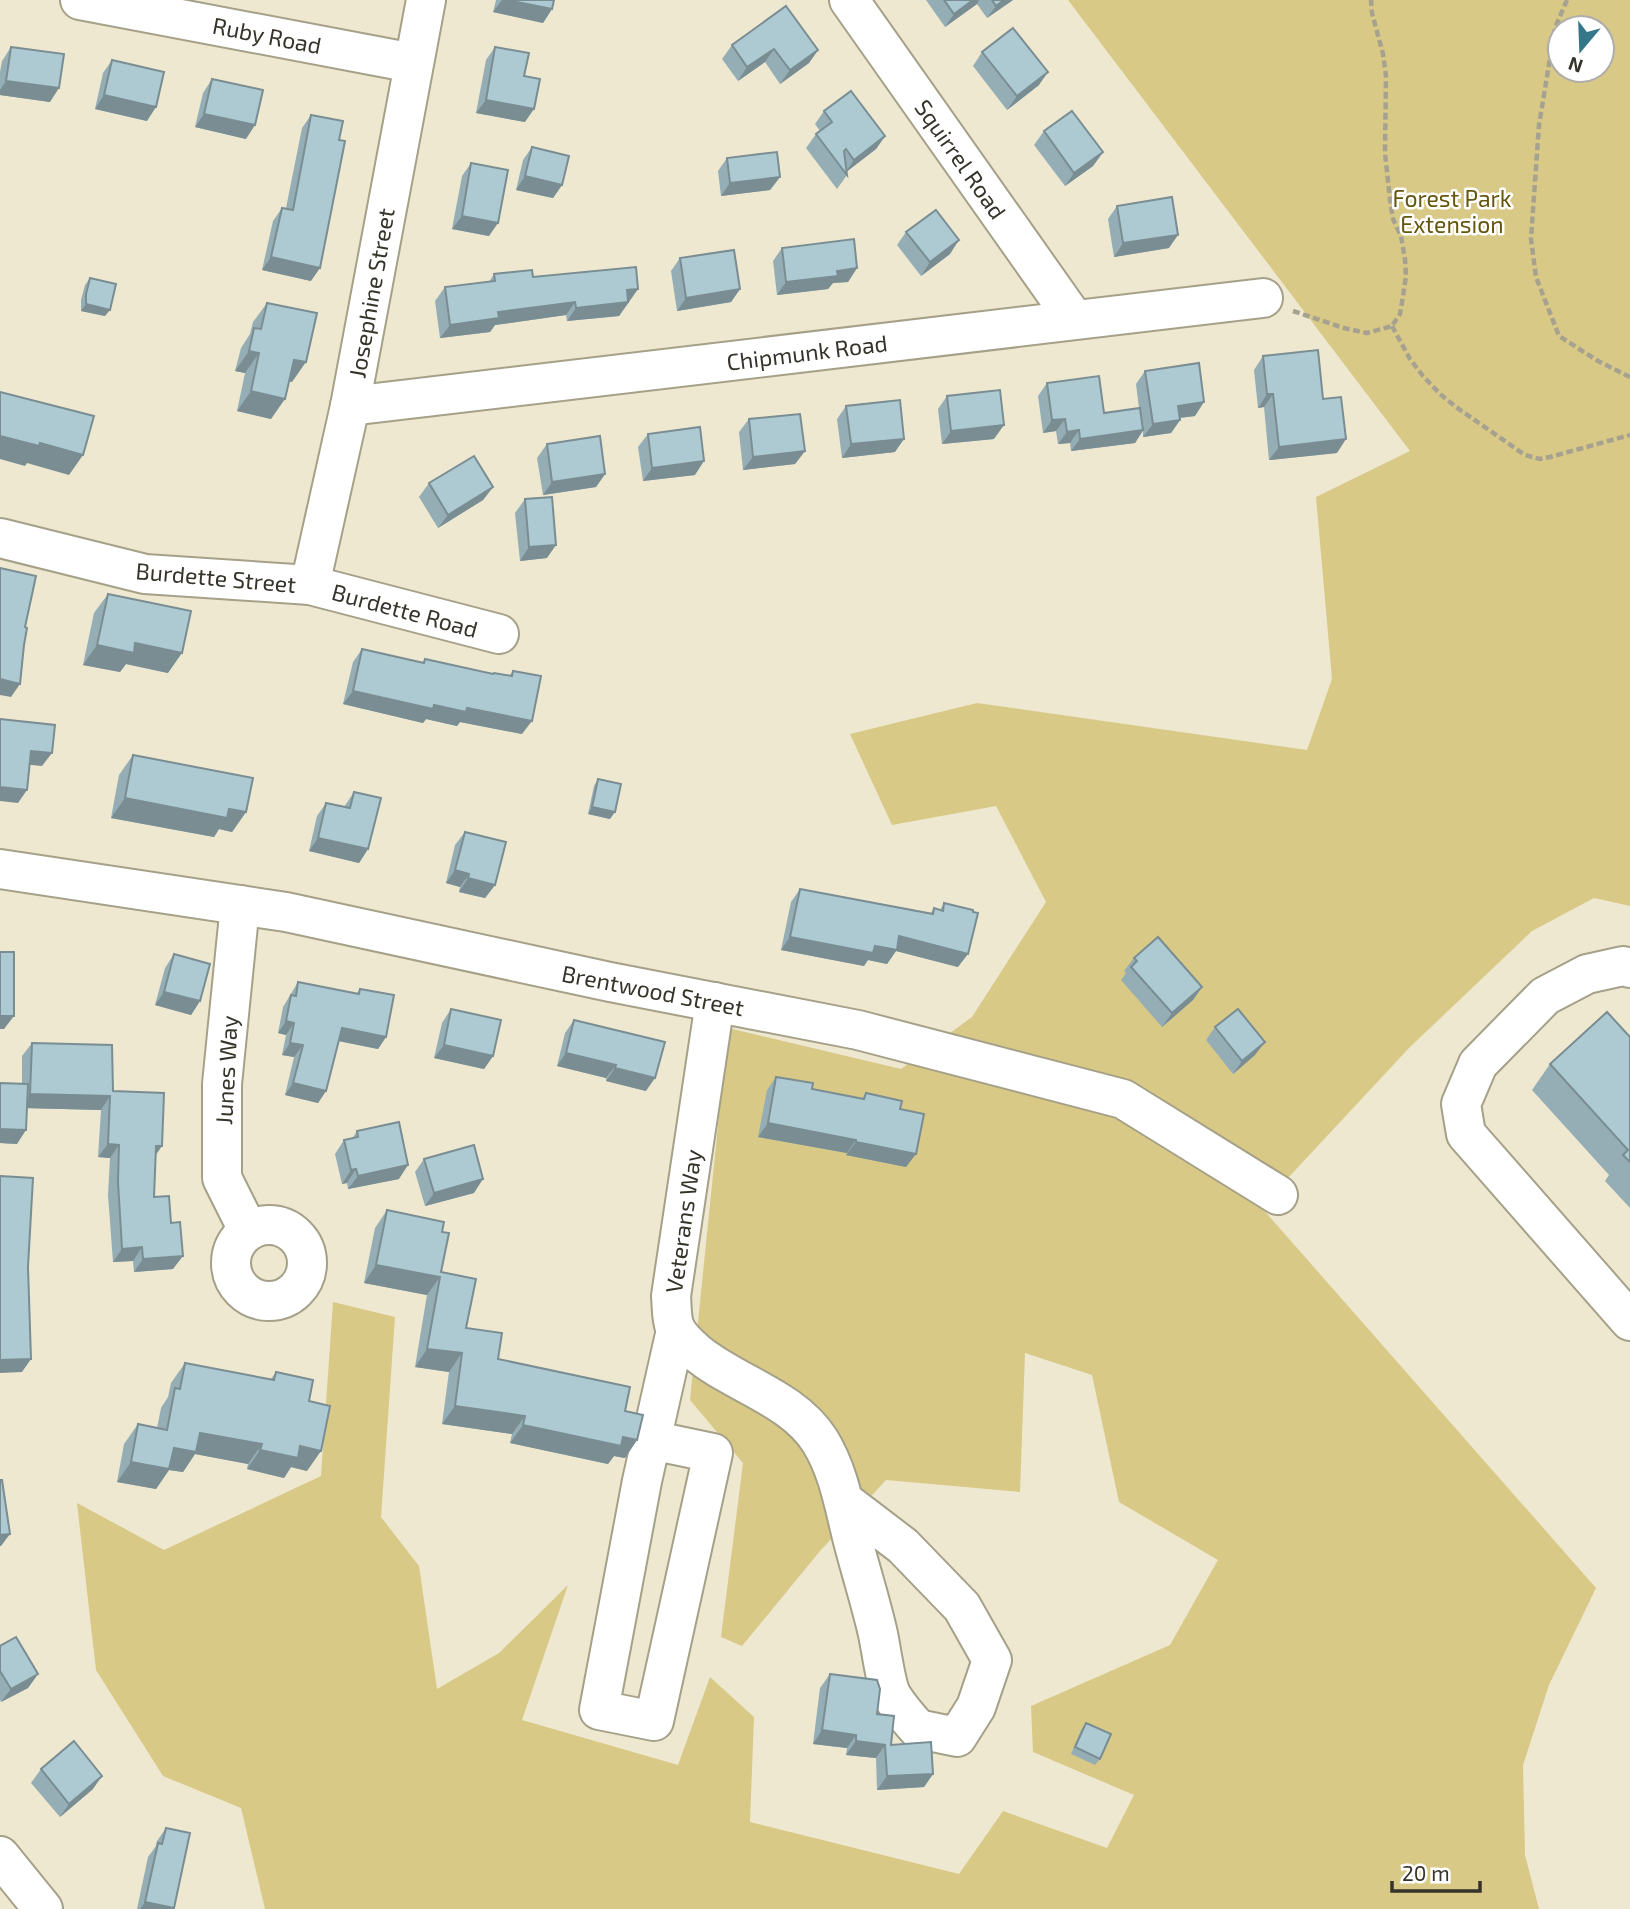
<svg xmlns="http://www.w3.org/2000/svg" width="1630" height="1909" font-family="'Exo 2',sans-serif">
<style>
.green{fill:#d8c986;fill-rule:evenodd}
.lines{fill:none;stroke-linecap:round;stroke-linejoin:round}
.minor-casing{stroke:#a5a088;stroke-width:42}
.major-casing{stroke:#a5a088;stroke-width:42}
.path{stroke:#a7a290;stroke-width:4.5;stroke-dasharray:7 3.5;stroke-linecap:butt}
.minor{stroke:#fff;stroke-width:38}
.major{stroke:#fff;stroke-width:38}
.wall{fill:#95aeb5}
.shaded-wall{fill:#798d93}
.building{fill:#adcad2;stroke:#798d93;stroke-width:2}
.labels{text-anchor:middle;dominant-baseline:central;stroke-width:5;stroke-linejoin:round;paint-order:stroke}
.street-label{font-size:23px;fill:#36332a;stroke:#fff}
.park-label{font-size:23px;fill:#64560e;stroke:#fff}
</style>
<rect width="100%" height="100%" fill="#eee8d0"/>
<path class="green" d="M1068,0H1630V906L1594,898L1532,931L1409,1048L1261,1207L1596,1588L1549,1685L1523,1765L1525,1855L1539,1909H265L241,1808L163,1776L96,1670L77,1503L164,1550L321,1476L333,1302L395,1317L381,1517L419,1566L437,1689L499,1653L568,1585L522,1720L678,1765L710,1677L754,1717L750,1822L959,1874L1003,1811L1107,1848L1134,1795L1033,1752L1031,1706L1170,1645L1218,1560L1119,1502L1092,1375L1025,1353L1020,1492L886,1480L820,1551L742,1646L721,1637L743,1463L690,1400L728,1028L901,1069L972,1017L1046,902L996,806L892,825L850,734L977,703L1307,750L1332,679L1316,497L1410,451ZM1560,28H1602V70H1560Z"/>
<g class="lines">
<g class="minor-casing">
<g id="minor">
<polyline points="80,0 413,63"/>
<polyline points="849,0 1074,319"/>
<path d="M350,406C655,370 959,332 1263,298"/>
<polyline points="0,538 145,574 310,585 499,634"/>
<polyline points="310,585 350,406 426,0"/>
<polyline points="0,869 286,912 610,982 858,1030 1123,1099 1278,1195"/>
<polyline points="240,905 222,1084 222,1178 248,1230"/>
<polyline points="1630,968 1623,966 1587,974 1545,996 1478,1064 1461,1104 1466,1134 1630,1321"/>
<path d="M715,1002L671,1296C672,1306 671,1318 675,1328C679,1337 688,1345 696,1352C734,1384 792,1397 820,1441C839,1472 844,1506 853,1541C861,1572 871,1603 878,1634C881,1648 886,1686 892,1696C899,1708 909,1719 918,1729L957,1737L976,1707L992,1660L962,1607L903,1546L844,1501"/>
<circle cx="269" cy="1263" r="38"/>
<polyline points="651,1440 713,1453 654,1721 599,1710 642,1481 676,1330"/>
</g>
</g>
<g class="major-casing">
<polyline id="major" points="0,1856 43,1909"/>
</g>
<g class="path">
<polyline points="1567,0 1555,28 1539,125 1531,239 1536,277 1559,336 1598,361 1630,377"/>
<polyline points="1293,311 1344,328 1367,333 1392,326 1400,314 1403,296 1406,276 1405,259 1401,236 1393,219 1390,200 1385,153 1386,76 1383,54 1372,13 1371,0"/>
<polyline points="1392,326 1410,359 1423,376 1440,394 1456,407 1525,455 1540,459 1550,457 1630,435"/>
</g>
<use href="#minor" class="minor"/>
<use href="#major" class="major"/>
</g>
<g class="wall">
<polygon points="496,0 554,0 552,9 543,23 493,12"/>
<polygon points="926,0 1013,0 987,18 977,4 945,27"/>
<polygon points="732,45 818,50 809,63 780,84 765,62 738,81 722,59"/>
<polygon points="11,47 50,102 0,95 0,72 2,61"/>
<polygon points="495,47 524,76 525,122 476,113 486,60"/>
<polygon points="982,52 1039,85 1007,110 973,66"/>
<polygon points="112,60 147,121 95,109 103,73"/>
<polygon points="212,79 246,139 195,127 203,93"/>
<polygon points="824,111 885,136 876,149 846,172 847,175 837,189 806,148 816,134 820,131 815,124"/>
<polygon points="311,115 311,281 262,270 273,221 282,208 286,208 302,128"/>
<polygon points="1044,131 1103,152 1093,166 1065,186 1034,145"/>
<polygon points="532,147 562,185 553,198 516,190 523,160"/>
<polygon points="727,158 780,177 770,190 721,196 718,171"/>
<polygon points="471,163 489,236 452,229 462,176"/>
<polygon points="1117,206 1169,248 1114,257 1108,219"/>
<polygon points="906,232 950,254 921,276 897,245"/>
<polygon points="782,248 857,268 848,282 833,283 828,289 777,295 773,261"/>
<polygon points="680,258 740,289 731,302 677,311 671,271"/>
<polygon points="494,274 533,277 638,289 619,316 567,321 566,315 495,325 490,332 440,338 435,301 445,287 489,282"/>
<polygon points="90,278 105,316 81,311 81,300 85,285"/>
<polygon points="267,303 292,382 289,381 271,419 237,411 245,373 235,371 241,348 250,334 253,322"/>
<polygon points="1263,356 1337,453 1269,460 1264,407 1258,408 1254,370"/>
<polygon points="1145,371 1195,416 1180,418 1180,420 1171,433 1143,437 1143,431 1135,443 1071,451 1070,443 1058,444 1056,431 1043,433 1038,396 1047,383 1104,413 1139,408 1136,384"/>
<polygon points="947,396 994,439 942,444 938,409"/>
<polygon points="846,406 895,452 842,458 837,419"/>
<polygon points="749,419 805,451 795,464 743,470 739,432"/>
<polygon points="648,434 695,475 643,481 638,447"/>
<polygon points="547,444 605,474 596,487 543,495 537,458"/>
<polygon points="429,483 493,487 483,500 438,528 419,497"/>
<polygon points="525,499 547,558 520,561 515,513"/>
<polygon points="108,594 168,673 126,664 120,672 83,665 94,613"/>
<polygon points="362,649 422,663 425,659 493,674 510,675 513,671 522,734 460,722 457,726 426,719 423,723 343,704 353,662"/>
<polygon points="133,755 246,812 232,832 219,829 214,837 111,818 119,775"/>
<polygon points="598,779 610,819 588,814 594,786"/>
<polygon points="354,792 368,849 359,863 309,851 317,816 326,803 344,807"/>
<polygon points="465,832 495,885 485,898 459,892 460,887 446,883 455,845"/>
<polygon points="800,889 931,913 934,908 940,910 944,903 958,967 896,951 887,964 868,960 864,966 781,950 791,902"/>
<polygon points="174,954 200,1001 191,1015 155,1005 165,968"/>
<polygon points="1134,958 1202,987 1193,1000 1162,1027 1121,980 1126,973 1124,971"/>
<polygon points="298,982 356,994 360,989 386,1037 378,1049 339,1041 326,1091 318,1103 285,1095 294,1057 282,1055 286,1035 278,1033 283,1007"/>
<polygon points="451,1009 493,1056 484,1069 434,1058 442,1023"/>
<polygon points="574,1020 646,1091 606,1081 606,1078 557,1066 565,1033"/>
<polygon points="1215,1027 1255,1055 1233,1074 1206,1040"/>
<polygon points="1630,1037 1630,1208 1605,1181 1609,1175 1532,1090 1550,1064"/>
<polygon points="32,1043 113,1091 156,1155 154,1197 173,1269 134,1272 133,1261 113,1262 108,1195 110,1158 98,1157 101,1110 27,1108 17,1144 0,1143 0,1083 22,1083 22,1056"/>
<polygon points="776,1077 812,1089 862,1099 866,1093 900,1109 906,1167 846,1155 847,1153 758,1137 767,1090"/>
<polygon points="357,1131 399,1179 348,1189 347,1183 342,1184 335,1154 344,1140 352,1139"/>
<polygon points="424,1159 474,1193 425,1206 415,1172"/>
<polygon points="387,1210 442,1232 441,1272 466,1328 498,1359 625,1411 637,1440 625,1458 614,1456 608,1464 510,1443 512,1434 442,1424 449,1372 415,1367 427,1295 364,1283 375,1228"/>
<polygon points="185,1363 271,1379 276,1372 309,1401 307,1471 291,1467 284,1478 247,1469 248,1464 195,1454 183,1472 169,1470 156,1489 117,1482 124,1444 138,1424 157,1428 161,1408 168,1397 171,1383"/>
<polygon points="0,1646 38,1674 28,1688 1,1702 0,1700"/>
<polygon points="830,1674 877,1714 891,1745 933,1774 924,1787 877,1790 876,1758 846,1755 847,1748 813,1744 820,1688"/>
<polygon points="1086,1723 1100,1759 1095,1765 1071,1754 1081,1730"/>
<polygon points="41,1769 93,1789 60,1817 31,1783"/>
<polygon points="166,1828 173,1909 137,1909 148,1857 156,1846 157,1841"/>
</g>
<g class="shaded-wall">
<polygon points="502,0 507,0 552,9 543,23 493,12"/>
<polygon points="973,0 979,0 977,4 945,27 954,14"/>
<polygon points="1004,0 1013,0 987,18 996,6"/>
<polygon points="774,49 765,62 738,81 747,67"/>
<polygon points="818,50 809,63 780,84 790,70"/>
<polygon points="1048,72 1039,85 1007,110 1017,96"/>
<polygon points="6,81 59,88 50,102 0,95 0,90"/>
<polygon points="104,95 156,107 147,121 95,109"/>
<polygon points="486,100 534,109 525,122 476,113"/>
<polygon points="204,114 255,125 246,139 195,127"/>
<polygon points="885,136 876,149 845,173 854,160"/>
<polygon points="1103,152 1093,166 1065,186 1074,173"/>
<polygon points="525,176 562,185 553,198 516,190"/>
<polygon points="780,177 770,190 721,196 730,183"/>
<polygon points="462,216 498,223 489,236 452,229"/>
<polygon points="1178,235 1169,248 1114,257 1123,243"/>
<polygon points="959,240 950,254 921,276 930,262"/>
<polygon points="271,257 320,268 311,281 262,270"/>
<polygon points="857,268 848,282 833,283 828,289 777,295 786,282 837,271"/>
<polygon points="638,289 619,316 567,321 576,308 627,290"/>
<polygon points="740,289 731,302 677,311 686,298"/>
<polygon points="575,302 566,315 495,325 490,332 440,338 450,325 498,312"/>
<polygon points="86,304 110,310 105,316 81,311"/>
<polygon points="249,351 259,353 245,373 235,371"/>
<polygon points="294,360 306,362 292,382 280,379"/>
<polygon points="251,391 285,399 271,419 237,411"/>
<polygon points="1267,394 1273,394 1264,407 1258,408"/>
<polygon points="1204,402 1195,416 1169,419 1178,406"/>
<polygon points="1065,419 1056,431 1043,433 1052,420"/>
<polygon points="1180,420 1171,433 1143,437 1153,424"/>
<polygon points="1004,425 994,439 942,444 951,431"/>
<polygon points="1079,430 1070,443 1058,444 1067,432"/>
<polygon points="1143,430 1135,443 1071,451 1080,439"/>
<polygon points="0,436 40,443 83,455 69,475 27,463 25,466 0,459"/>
<polygon points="904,439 895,452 842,458 851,444"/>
<polygon points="1346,439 1337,453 1269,460 1279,447"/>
<polygon points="805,451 795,464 743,470 753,457"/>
<polygon points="704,461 695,475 643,481 652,468"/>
<polygon points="605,474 596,487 543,495 552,482"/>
<polygon points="493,487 483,500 438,528 448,515"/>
<polygon points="556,545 547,558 520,561 529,547"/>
<polygon points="135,643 182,653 168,673 126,664 120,672 83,665 97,645"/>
<polygon points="0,679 20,684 11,697 0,695"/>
<polygon points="353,691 434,705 467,708 532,721 522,734 460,722 457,726 426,719 423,723 343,704"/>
<polygon points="31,751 52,753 42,766 21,764"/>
<polygon points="0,787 27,790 18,803 0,801"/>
<polygon points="125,798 229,809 246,812 232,832 219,829 214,837 111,818"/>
<polygon points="592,807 615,812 610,819 588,814"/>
<polygon points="318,838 368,849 359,863 309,851"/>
<polygon points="455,870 469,874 460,887 446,883"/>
<polygon points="468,878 495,885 485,898 459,892"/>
<polygon points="899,936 968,954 958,967 896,951 887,964 868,960 864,966 781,950 790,937 875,946"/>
<polygon points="1202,987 1193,1000 1162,1027 1172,1013"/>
<polygon points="164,992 200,1001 191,1015 155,1005"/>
<polygon points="0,1016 14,1016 4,1029 0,1029"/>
<polygon points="286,1021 294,1023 286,1035 278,1033"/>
<polygon points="342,1028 386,1037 378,1049 333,1040"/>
<polygon points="1265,1042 1255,1055 1233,1074 1242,1061"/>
<polygon points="290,1043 303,1045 294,1057 282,1055"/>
<polygon points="444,1045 493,1056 484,1069 434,1058"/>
<polygon points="566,1053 616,1065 606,1078 557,1066"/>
<polygon points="615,1068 655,1078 646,1091 606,1081"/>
<polygon points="293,1083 326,1091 318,1103 285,1095"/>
<polygon points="30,1094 110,1096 101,1110 21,1108"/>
<polygon points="768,1123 856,1140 847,1153 758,1137"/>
<polygon points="0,1129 26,1130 17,1144 0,1143"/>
<polygon points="856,1142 916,1154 906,1167 846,1155"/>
<polygon points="108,1144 119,1145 110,1158 98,1157"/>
<polygon points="156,1146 162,1146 153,1159"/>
<polygon points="408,1165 399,1179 348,1189 358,1176"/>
<polygon points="356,1169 347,1183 342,1184 351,1170"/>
<polygon points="483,1179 474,1193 425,1206 434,1193"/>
<polygon points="142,1247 133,1261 113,1262 122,1249"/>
<polygon points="183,1256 173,1269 134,1272 143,1259"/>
<polygon points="376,1265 440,1277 427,1295 364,1283"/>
<polygon points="427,1349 462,1353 449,1372 415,1367"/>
<polygon points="31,1359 22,1372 0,1373 0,1360"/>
<polygon points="455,1406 525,1416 512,1434 442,1424"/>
<polygon points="523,1425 623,1437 637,1440 625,1458 614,1456 608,1464 510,1443"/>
<polygon points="200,1433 262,1444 248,1464 195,1454 183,1472 169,1470 156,1489 117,1482 131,1462 174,1448"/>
<polygon points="300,1446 321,1451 307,1471 291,1467 284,1478 247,1469 260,1450"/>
<polygon points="10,1534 1,1546 0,1546 0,1535"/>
<polygon points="38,1674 28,1688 1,1702 11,1689"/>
<polygon points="822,1730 856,1735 847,1748 813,1744"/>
<polygon points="856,1741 885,1745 876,1758 846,1755"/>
<polygon points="933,1774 924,1787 877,1790 887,1776"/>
<polygon points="102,1776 93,1789 60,1817 69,1804"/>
<polygon points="145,1902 174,1908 173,1909 140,1909"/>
</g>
<g class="building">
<polygon points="507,0 554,0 552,9"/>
<polygon points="944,0 973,0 954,14"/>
<polygon points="992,0 1004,0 996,6"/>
<polygon points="786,6 818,50 790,70 774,49 747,67 732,45"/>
<polygon points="1013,28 1048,72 1017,96 982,52"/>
<polygon points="11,47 64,54 59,88 6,81"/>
<polygon points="495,47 529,53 524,76 540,79 534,109 486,100"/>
<polygon points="112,60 164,72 156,107 104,95"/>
<polygon points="212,79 263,90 255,125 204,114"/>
<polygon points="851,91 885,136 854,160 846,149 844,151 847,175 816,134 832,122 824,111"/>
<polygon points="1072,111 1103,152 1074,173 1044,131"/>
<polygon points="311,115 343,121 339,140 345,141 320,268 271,257 282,208 293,210"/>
<polygon points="532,147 569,156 562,185 525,176"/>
<polygon points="777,152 780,177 730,183 727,158"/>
<polygon points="471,163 508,170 498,223 462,216"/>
<polygon points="1172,197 1178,235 1123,243 1117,206"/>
<polygon points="936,210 959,240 930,262 906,232"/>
<polygon points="854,239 857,268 837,271 838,276 786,282 782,248"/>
<polygon points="734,250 740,289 686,298 680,258"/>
<polygon points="636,267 638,289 627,290 628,302 576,308 575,302 498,312 499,318 450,325 445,287 495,281 494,274 532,270 533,277"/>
<polygon points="90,278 116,284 110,310 86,304 86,294"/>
<polygon points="267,303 317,313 306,362 294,360 285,399 251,391 259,353 249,351 254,328 261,329"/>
<polygon points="1318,350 1323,399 1341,397 1346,439 1279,447 1273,394 1267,394 1263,356"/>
<polygon points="1199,363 1204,402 1178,406 1180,420 1153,424 1145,371"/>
<polygon points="1099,376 1104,413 1140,408 1143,430 1080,439 1079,430 1067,432 1065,419 1052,420 1047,383"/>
<polygon points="1000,390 1004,425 951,431 947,396"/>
<polygon points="0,392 94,416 83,455 40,443 39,446 0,436"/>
<polygon points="900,400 904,439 851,444 846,406"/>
<polygon points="800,414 805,451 753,457 749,419"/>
<polygon points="700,427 704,461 652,468 648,434"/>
<polygon points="600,436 605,474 552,482 547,444"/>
<polygon points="474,456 493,487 448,515 429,483"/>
<polygon points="552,497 556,545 529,547 525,499"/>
<polygon points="0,568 36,576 25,627 27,628 24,645 20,684 0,679"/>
<polygon points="108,594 191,611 182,653 135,643 134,653 97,645"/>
<polygon points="362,649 424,663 425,659 493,674 494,673 512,676 513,671 541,676 532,721 467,708 466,712 434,705 433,709 353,691"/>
<polygon points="0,719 55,725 52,753 31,751 27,790 0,787"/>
<polygon points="133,755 253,778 246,812 229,809 227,818 125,798"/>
<polygon points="598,779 621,784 615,812 592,807"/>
<polygon points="354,792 381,798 368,849 318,838 326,803 350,808"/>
<polygon points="465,832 506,842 495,885 468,878 469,874 455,870"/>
<polygon points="800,889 933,914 934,908 943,911 944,903 973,910 973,912 978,913 968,954 899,936 897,950 875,946 873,953 790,937"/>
<polygon points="1158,937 1202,987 1172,1013 1131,967 1137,961 1134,958"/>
<rect x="0" y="952" width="14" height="64"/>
<polygon points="174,954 210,964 200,1001 164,992"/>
<polygon points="298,982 359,994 360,989 394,995 386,1037 342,1028 326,1091 293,1083 303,1045 290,1043 294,1023 286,1021 291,995 296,996"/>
<polygon points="451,1009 501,1020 493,1056 444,1045"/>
<polygon points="1238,1009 1265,1042 1242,1061 1215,1027"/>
<polygon points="1607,1012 1630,1037 1630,1162 1623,1155 1628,1150 1550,1064"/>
<polygon points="574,1020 665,1042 655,1078 615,1068 616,1065 566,1053"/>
<polygon points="32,1043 112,1045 113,1091 164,1093 162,1146 156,1146 154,1197 169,1196 171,1223 180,1222 183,1256 143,1259 142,1247 122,1249 118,1182 119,1145 108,1144 110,1096 30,1094"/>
<polygon points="776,1077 813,1083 812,1089 864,1099 866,1093 902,1101 900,1109 924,1114 916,1154 856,1142 856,1140 768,1123"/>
<polygon points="0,1083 28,1084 26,1130 0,1129"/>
<polygon points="399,1122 408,1165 358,1176 356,1169 351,1170 344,1140 358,1137 357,1131"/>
<polygon points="474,1145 483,1179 434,1193 424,1159"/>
<polygon points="0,1176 33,1178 28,1267 31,1359 0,1360"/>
<polygon points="387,1210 444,1222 442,1232 449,1233 441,1272 476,1279 466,1328 502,1333 498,1359 630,1387 625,1411 643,1415 637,1440 623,1437 621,1446 523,1425 525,1416 455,1406 462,1353 427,1349 440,1277 376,1265"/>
<polygon points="185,1363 274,1380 276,1372 313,1380 309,1401 330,1406 321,1451 300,1446 298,1458 260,1450 262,1444 200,1433 196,1452 174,1448 169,1469 131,1462 138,1424 167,1430 175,1388 180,1389"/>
<polygon points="0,1480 2,1480 10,1534 0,1535"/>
<polygon points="16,1637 38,1674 11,1689 0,1671 0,1646"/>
<polygon points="830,1674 877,1680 880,1689 877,1714 894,1716 891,1745 931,1742 933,1774 887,1776 885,1745 886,1745 856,1741 856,1735 822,1730"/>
<polygon points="1086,1723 1111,1734 1100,1759 1075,1747"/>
<polygon points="74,1741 102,1776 69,1804 41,1769"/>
<polygon points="166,1828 190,1833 174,1908 145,1902 158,1843 162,1844"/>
</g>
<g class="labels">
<g class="street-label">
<text transform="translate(267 35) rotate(11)">Ruby Road</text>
<text transform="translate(961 159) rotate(55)">Squirrel Road</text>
<text transform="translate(371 293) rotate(-80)">Josephine Street</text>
<text transform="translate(807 352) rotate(-7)">Chipmunk Road</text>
<text transform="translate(216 577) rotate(5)">Burdette Street</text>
<text transform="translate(405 610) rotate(15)">Burdette Road</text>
<text transform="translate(653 990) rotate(11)">Brentwood Street</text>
<text transform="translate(226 1070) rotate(-87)">Junes Way</text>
<text transform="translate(683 1221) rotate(-82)">Veterans Way</text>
</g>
<g class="park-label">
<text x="1452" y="198">Forest Park<tspan x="1452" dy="26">Extension</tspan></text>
</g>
</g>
<g transform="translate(1581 49) rotate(199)"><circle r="33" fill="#ffffff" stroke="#afadaa" stroke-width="2"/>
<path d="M0-5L12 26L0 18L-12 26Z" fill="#347788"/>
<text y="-10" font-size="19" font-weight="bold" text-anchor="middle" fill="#36332a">N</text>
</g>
<path d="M1392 1881v10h88v-10" fill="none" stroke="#36332a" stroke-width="3.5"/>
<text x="1402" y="1881" font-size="21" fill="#36332a" stroke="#ffffff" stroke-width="5" paint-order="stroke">20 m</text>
</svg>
